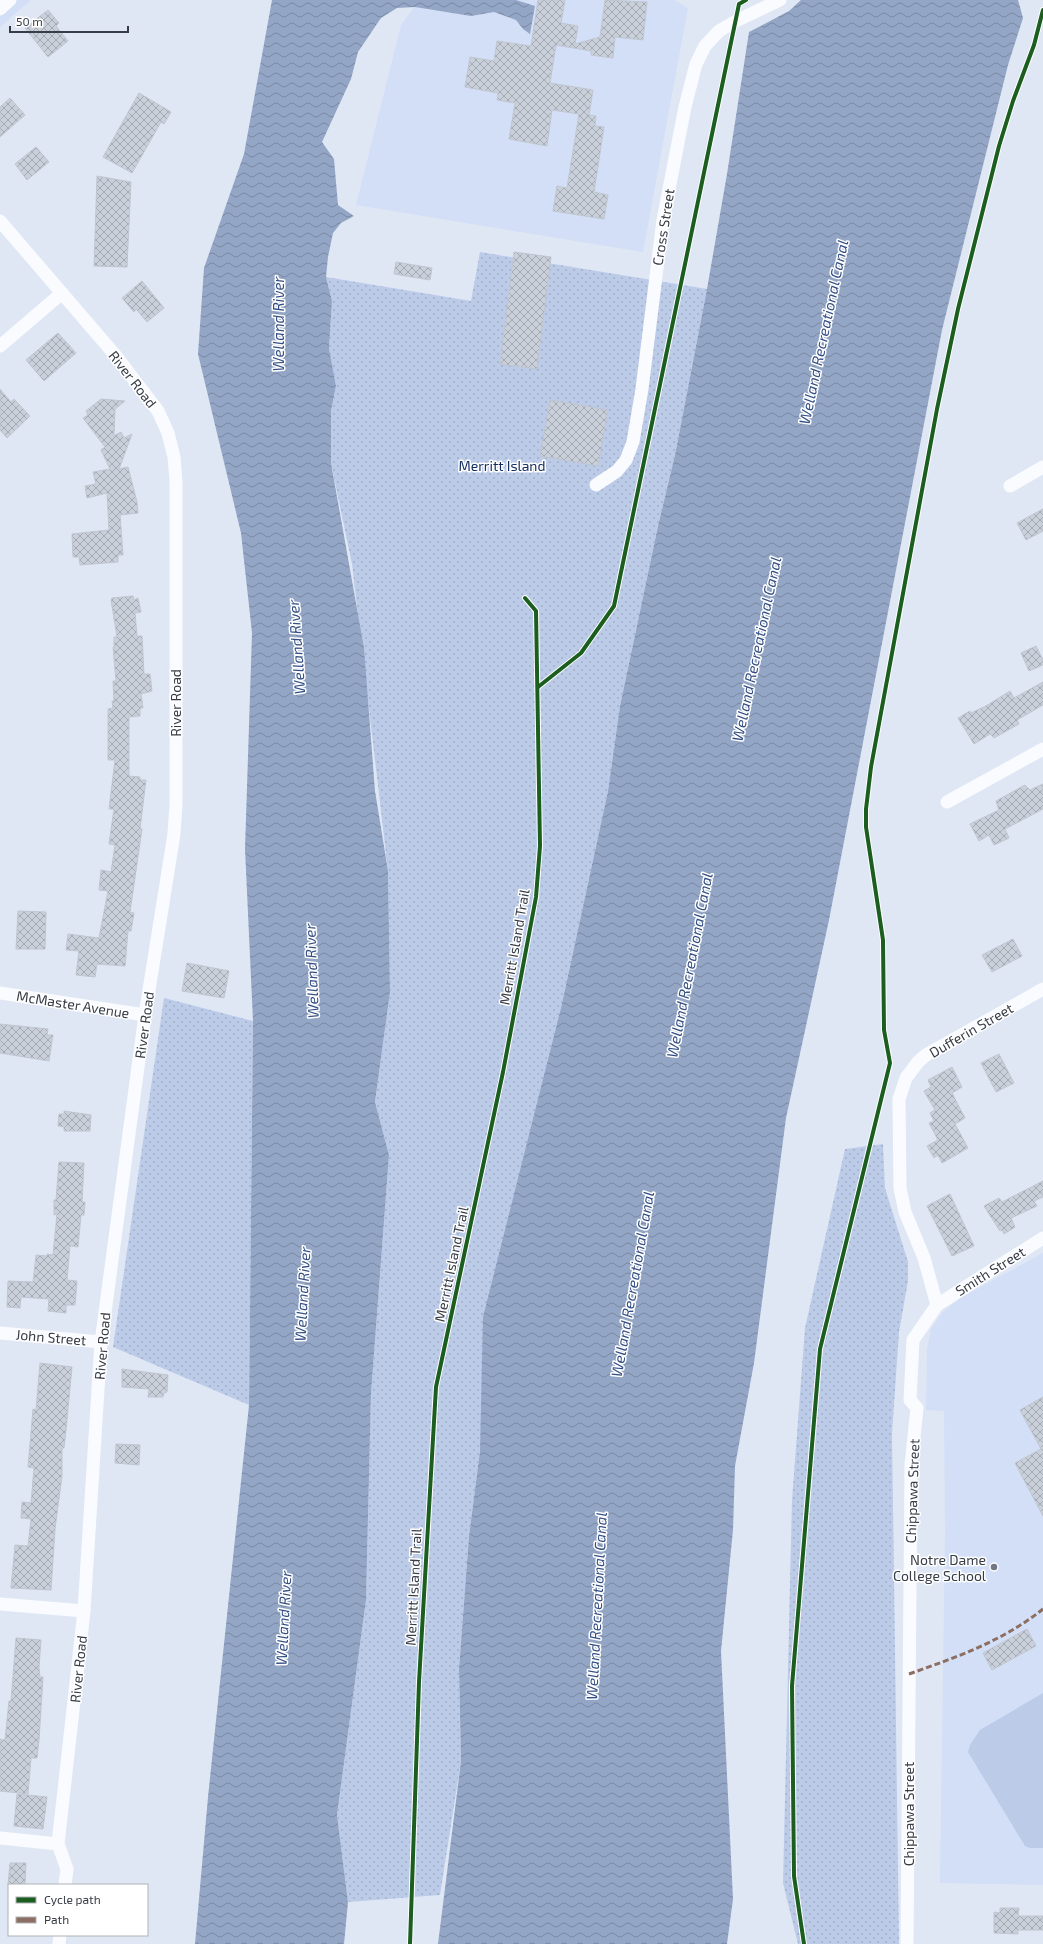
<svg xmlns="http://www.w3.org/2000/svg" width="1043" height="1944" font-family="'Exo 2',sans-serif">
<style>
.built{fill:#d2dff6}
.grass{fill:#bbcbe8}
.park{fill:url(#park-dots)}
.water{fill:url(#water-waves)}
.building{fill:url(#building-cross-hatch);stroke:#c0c6d1}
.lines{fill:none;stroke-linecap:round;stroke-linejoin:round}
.minor{stroke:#fafbfe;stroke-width:13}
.quiet{stroke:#8d6e63;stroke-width:3;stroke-dasharray:6 3;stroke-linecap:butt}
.cycleway-casing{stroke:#fff;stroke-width:6}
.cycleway{stroke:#1b5e20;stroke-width:4}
.poi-dot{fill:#727883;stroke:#fff;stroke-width:1.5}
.labels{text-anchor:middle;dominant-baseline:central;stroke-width:3;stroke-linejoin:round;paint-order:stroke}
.street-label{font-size:14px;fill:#373c46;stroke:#fff}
.park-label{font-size:14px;fill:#142d60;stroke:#fff}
.poi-label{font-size:14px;fill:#373c46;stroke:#fff;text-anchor:end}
.water-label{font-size:15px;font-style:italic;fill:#324e84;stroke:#fff}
</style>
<defs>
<pattern id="park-dots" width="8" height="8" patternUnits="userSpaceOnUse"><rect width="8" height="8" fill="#bbcbe8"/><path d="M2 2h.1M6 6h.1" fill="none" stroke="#a1afc8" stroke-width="1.8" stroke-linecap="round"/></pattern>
<pattern id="water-waves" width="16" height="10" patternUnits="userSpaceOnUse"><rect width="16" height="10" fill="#94a6c6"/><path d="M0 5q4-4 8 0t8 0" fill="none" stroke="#7a88a3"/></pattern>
<pattern id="building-cross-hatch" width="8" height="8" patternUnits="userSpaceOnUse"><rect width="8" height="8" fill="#c9d0da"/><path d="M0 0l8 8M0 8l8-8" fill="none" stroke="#a4aab3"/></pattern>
</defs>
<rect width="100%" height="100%" fill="#dfe7f5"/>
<g class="built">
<polygon points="0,0 31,0 0,27"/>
<polygon points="419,0 674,0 688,8 643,252 356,205 401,25"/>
<polygon points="1043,1253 1043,1885 940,1883 945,1529 944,1411 926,1410 927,1349 931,1329 942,1313 960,1298"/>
</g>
<polygon class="grass" points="1043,1693 1043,1848 1030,1848 1025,1846 968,1752 970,1745 980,1730"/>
<g class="park">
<polygon points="480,252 707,289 675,455 658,526 620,706 608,791 561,1008 480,1451 469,1536 459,1669 461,1761 440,1895 348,1902 337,1815 366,1600 371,1394 389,1155 375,1102 390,992 388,871 352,564 331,463 331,411 336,386 329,348 332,301 326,277 471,301"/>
<polygon points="164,998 253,1021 249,1405 113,1347"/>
<polygon points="883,1144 885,1188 908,1262 908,1281 899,1332 892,1433 899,1944 798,1944 783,1883 792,1500 805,1328 845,1149"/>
</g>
<g class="water">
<polygon points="272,0 516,0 535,6 530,34 523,29 516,20 494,12 471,16 415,7 397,8 381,18 358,52 351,79 322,142 334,159 338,205 354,216 341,223 333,233 328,257 326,277 332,301 329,348 336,386 331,411 331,463 364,648 375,791 388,871 390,992 375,1102 389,1155 371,1394 366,1600 337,1815 348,1902 344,1944 195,1944 208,1797 249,1405 253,1021 245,849 252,633 241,533 198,354 204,268 244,154"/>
<polygon points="801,0 1018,0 1023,18 1008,65 942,330 829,920 786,1118 754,1363 735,1466 733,1530 721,1651 733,1899 727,1944 438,1944 461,1761 459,1669 469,1536 480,1451 483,1317 561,1008 608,791 620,706 658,526 675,455 707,289 727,174 749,32 789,11"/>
</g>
<g class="building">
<polygon points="538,0 565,0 561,23 578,26 575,44 600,37 605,0 647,2 643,40 615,37 613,58 591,55 591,51 556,45 550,83 593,90 589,115 596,116 595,126 604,127 594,192 608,195 604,219 553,211 557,186 567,188 579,114 552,110 547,146 509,139 515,103 497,100 498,93 465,87 470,57 494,61 497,41 531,46"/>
<polygon points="48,10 59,23 56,26 68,41 48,57 25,28"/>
<polygon points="139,93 171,112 164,124 161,122 132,173 103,157"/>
<polygon points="10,98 25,115 0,137 0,107"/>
<polygon points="36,147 49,162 27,180 15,164"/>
<polygon points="97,176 131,182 127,267 94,266"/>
<polygon points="514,252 551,257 537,369 500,364"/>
<polygon points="396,262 432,268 430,280 394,274"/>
<polygon points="142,281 164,308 147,322 136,309 134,312 122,298"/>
<polygon points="58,333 76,353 44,381 26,360"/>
<polygon points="0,389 11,402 14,399 30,416 7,438 0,430"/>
<polygon points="101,399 125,401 115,409 114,436 121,432 124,438 132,434 119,469 128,467 137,502 138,513 120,515 123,555 118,555 118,562 80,565 79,557 73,557 72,534 109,530 107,493 87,498 85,486 96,484 93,472 110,469 101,450 105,447 83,418 88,415 86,411"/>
<polygon points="550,400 608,410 598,466 540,456"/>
<polygon points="1043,509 1043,531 1026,540 1017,523"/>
<polygon points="133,596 134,600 138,598 141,612 135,613 137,636 142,636 144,674 150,674 152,691 141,694 143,708 140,708 140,716 129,717 129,776 140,777 140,780 146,780 140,829 142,829 130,912 134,913 131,931 128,931 125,966 97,964 95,977 76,975 79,951 66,950 68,934 99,938 108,891 99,890 101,870 111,872 115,845 109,844 114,809 109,809 115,760 108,760 108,709 113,708 112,701 114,701 113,681 116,681 113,647 114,647 114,637 117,637 111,600 112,598"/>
<polygon points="1036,646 1043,660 1043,665 1029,671 1021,653"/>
<polygon points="1043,682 1043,705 1017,720 1019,724 994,738 990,734 974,744 958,718 970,711 971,713 986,706 1010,691 1014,698"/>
<polygon points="1043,784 1043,809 1005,829 1009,838 994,845 989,835 979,841 970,824 999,810 996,801 1025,785 1030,790"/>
<polygon points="18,911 46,912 45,949 16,949"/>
<polygon points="1013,939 1022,956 992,972 982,955"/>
<polygon points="187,963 229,971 224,998 182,991"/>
<polygon points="0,1024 48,1029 47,1035 53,1035 49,1061 0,1053"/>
<polygon points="999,1054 1014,1083 996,1092 981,1063"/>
<polygon points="952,1067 962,1087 952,1093 965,1118 955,1124 968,1148 942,1163 938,1155 934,1158 927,1146 938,1140 929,1123 934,1121 930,1113 935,1110 924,1091 931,1087 928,1080"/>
<polygon points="64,1111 91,1115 90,1131 64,1131 64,1127 58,1126 59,1114 64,1114"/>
<polygon points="59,1162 84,1163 82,1202 85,1202 84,1215 81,1215 78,1247 70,1246 67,1280 77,1281 75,1305 66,1305 66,1313 48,1311 49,1299 21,1297 20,1308 7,1307 8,1281 33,1282 36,1255 47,1256 47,1254 53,1255 57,1214 54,1215 54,1200 56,1200"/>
<polygon points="1043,1181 1043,1197 1034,1201 1037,1206 1011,1218 1015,1227 1004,1234 1002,1230 1000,1231 984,1206 999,1198 1002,1202"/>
<polygon points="950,1194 974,1246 952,1256 927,1206"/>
<polygon points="40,1363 72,1367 66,1430 64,1448 62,1448 62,1476 55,1529 51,1590 11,1588 15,1545 28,1546 31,1519 21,1518 22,1502 31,1503 34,1468 28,1467 33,1409 36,1410"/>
<polygon points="122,1369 168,1375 167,1392 164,1393 163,1397 148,1397 149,1389 122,1387"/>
<polygon points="1043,1397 1043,1516 1015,1463 1041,1449 1020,1410"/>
<polygon points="116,1444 140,1445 139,1465 115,1463"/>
<polygon points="1027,1629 1036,1646 992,1670 983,1653"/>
<polygon points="16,1638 41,1640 39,1667 40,1677 43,1677 39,1740 37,1758 31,1758 28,1794 0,1791 0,1739 5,1740 9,1701 11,1701"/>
<polygon points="17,1794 47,1797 43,1829 14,1826"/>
<polygon points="10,1863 26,1863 25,1885 8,1885"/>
<polygon points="1000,1908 1019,1908 1018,1916 1043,1916 1043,1930 1018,1930 1018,1934 994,1933 994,1912 1000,1913"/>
</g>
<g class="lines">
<g class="minor">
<polyline points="0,9 10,0"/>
<polyline points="0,221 116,356 158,411 168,433 174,457 176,481 176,804 174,834 145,1015 101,1342 84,1611 58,1844 67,1869 65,1885"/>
<polyline points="0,346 62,293"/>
<polyline points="596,485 617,471 626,460 633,442 642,389 663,220 685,107 696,64 705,46 719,31 736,21 780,0"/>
<polyline points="1010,486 1043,467"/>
<polyline points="947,802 1043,749"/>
<polyline points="0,993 145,1015"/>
<polyline points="937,1305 924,1258 905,1212 900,1188 899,1099 906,1078 918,1062 926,1055 1043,989"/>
<polyline points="0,1333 101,1342"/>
<polyline points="0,1604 84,1611"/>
<polyline points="0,1838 58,1844"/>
<polyline points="59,1944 60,1935"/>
<polyline points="907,1944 911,1465 917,1408 910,1400 913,1340 937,1305 1043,1238"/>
</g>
<path class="quiet" d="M909,1674C957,1657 1003,1641 1043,1609"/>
<g class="cycleway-casing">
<g id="cycleway">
<polyline points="538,687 581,653 614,606 739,4 746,0"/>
<polyline points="410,1944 419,1682 436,1387 503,1072 536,897 540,846 536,611 525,598"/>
<polyline points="804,1944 794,1876 792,1686 820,1349 890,1063 884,1030 883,940 866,827 866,809 871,767 937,409 958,309 999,146 1013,101 1034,45 1043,10"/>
</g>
</g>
<use href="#cycleway" class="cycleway"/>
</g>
<circle class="poi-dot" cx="994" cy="1567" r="4"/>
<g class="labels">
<g class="street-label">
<text transform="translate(663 227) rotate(-81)">Cross Street</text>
<text transform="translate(133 379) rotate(52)">River Road</text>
<text transform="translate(175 703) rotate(-90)">River Road</text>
<text transform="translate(514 947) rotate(-80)">Merritt Island Trail</text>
<text transform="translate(73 1004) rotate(9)">McMaster Avenue</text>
<text transform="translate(144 1025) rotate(-82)">River Road</text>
<text transform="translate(971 1030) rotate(-30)">Dufferin Street</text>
<text transform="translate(451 1264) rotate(-78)">Merritt Island Trail</text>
<text transform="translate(990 1271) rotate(-32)">Smith Street</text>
<text transform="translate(51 1337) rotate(5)">John Street</text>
<text transform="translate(102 1346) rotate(-85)">River Road</text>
<text transform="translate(912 1491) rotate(-88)">Chippawa Street</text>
<text transform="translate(413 1587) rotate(-87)">Merritt Island Trail</text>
<text transform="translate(78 1669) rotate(-84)">River Road</text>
<text transform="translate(908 1814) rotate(-90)">Chippawa Street</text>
</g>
<g class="park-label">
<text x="502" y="465">Merritt Island</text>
</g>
<g class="poi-label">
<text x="986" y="1559">Notre Dame<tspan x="986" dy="16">College School</tspan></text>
</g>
<g class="water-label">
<text transform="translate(278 324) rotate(-90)">Welland River</text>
<text transform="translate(823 332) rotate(-78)">Welland Recreational Canal</text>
<text transform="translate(296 647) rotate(-94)">Welland River</text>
<text transform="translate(756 649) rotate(-78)">Welland Recreational Canal</text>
<text transform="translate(689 965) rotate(-79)">Welland Recreational Canal</text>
<text transform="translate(311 971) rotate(-92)">Welland River</text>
<text transform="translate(632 1284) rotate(-80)">Welland Recreational Canal</text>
<text transform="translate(302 1294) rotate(-87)">Welland River</text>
<text transform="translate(596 1606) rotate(-87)">Welland Recreational Canal</text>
<text transform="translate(283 1618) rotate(-87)">Welland River</text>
</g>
</g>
<rect x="8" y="1884" width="140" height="52" fill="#ffffff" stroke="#afb1b5"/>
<rect x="16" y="1897" width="20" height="6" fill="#1b5e20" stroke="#afb1b5"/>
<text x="44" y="1904" font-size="12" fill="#373c46">Cycle path</text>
<rect x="16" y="1917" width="20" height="6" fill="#8d6e63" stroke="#afb1b5"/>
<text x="44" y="1924" font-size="12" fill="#373c46">Path</text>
<path d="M10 26v6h118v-6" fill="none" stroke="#373c46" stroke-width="2"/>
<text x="16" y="26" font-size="12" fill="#373c46" stroke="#ffffff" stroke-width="3" paint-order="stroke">50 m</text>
</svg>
